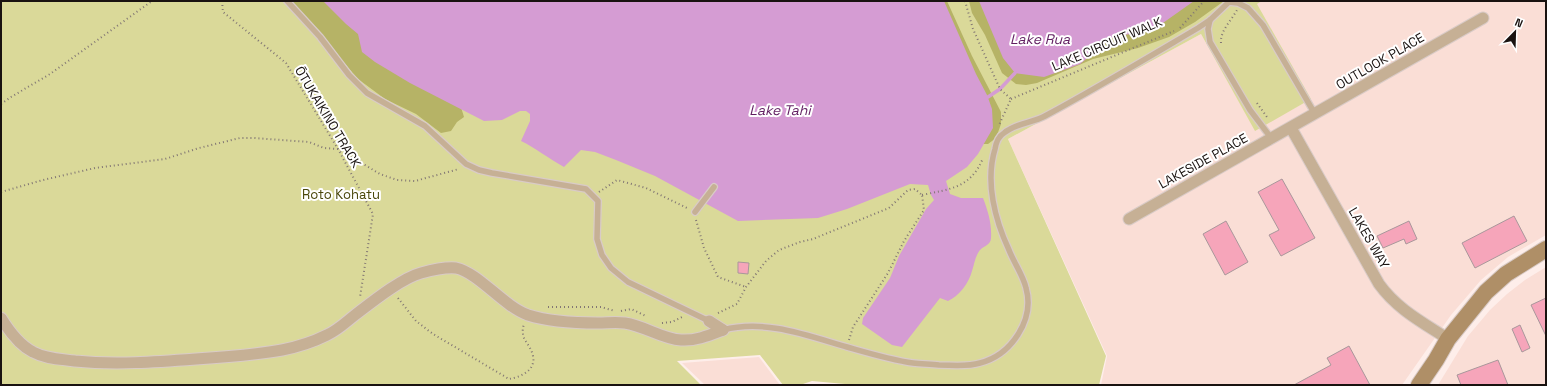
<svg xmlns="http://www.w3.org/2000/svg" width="1547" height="386" font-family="'Space Grotesk',sans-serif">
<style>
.built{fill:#faded6}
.green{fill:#dad999}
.forest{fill:#b6b366}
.water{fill:#d59cd3}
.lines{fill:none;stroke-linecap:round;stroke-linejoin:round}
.stream{stroke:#d59cd3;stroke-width:3.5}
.building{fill:#f6a5ba;stroke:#a9979b}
.lane-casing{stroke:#d9cbc7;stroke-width:8}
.street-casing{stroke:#d9cbc7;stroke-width:13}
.secondary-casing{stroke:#d9cbc7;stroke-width:18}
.path{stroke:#827774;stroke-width:2;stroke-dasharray:1 3;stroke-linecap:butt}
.lane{stroke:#c6b095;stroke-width:5.5}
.street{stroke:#c6b095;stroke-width:11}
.secondary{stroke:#af8f67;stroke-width:16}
.labels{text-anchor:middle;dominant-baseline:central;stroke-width:4;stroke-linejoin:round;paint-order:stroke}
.street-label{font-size:13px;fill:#191210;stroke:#fff}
.park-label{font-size:13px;fill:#494609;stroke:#fff}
.water-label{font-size:14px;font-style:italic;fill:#611e61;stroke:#fff}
</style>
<rect width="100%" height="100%" fill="#feeeea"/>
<g class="built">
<polygon points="1262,1 1546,1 1546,235 1508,257 1481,280 1451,315 1402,385 1101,385 1107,356 1008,139 1201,34 1255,130 1311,99 1256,4"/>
<polygon points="1546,267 1546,385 1438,385 1468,336 1490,310 1507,294 1525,280"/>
<polygon points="759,357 780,385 705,385 682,363"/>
</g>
<polygon class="green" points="1,1 1262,1 1257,4 1311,99 1255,131 1201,34 1008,139 1106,356 1099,385 856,385 812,381 800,385 783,385 760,355 677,361 701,385 1,385"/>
<g class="forest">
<polygon points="291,1 330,1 460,104 464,117 457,122 451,131 441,133 416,114 385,99 358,79"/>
<polygon points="933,1 947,1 972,56 1001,112 1001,124 996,138 988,144 979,144"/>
<polygon points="969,1 1224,1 1195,22 1169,37 1138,48 1093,59 1037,83 1026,85 1016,84 1002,73 985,35 972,13"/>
</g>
<g class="water">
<path d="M323,1H944L976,74L987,95L992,109L993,128L978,154L967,167L946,181L950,194L961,198H983C988,211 992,224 991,238C991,246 981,246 978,253C975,258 974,265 972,271C969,283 959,296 948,301L940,298L902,347L892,345L862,324L863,318L890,278L899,256L926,209L934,200L931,195L928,185L910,184L847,209L818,218L738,221L655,176L616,160L595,152L581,150L564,167C549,159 536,148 521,141L530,121V114L526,111H520L502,120L484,121L410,83L375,62L362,52L358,34L346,24Z"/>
<polygon points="979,1 1194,1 1153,30 1113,37 1080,64 1044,77 1015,73 1003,58"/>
</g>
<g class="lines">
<polyline class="stream" points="988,97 1000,89 1015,73"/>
</g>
<g class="building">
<polygon points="1282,179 1315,238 1281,256 1269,235 1279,230 1258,192"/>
<polygon points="1514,216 1527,241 1475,268 1462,243"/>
<polygon points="1226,221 1248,262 1225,275 1203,234"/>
<polygon points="1409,221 1417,239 1406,244 1404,239 1383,248 1377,236"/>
<polygon points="738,262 749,263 748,274 738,273"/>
<polygon points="1546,298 1546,336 1531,305"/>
<polygon points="1520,325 1530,348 1522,352 1512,329"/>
<polygon points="1349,346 1370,385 1294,385 1331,365 1327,358"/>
<polygon points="1498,360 1508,385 1461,385 1457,375"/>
</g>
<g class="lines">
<g class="lane-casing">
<g id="lane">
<polyline points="287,1 320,37 349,75 367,93 425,126 466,164 479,170 492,173 586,189 598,201 597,239 602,255 611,268 628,282 709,321"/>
<polyline points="1229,2 1238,3 1248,8 1263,25 1315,114"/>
<polyline points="1210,20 1208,29 1210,42 1250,110 1272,139"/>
<polyline points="695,212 714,187"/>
<path d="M723,330C765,319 806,335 847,347C868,353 891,360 913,363C921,364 930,364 939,365C952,365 967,367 980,363C1011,355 1035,320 1026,288C1023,275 1014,263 1009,250C995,220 985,182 995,149C996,143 999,136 1004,133C1016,123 1032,123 1045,116C1097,88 1147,58 1198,28L1210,20L1230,1"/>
</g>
</g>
<g class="street-casing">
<g id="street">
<path d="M1291,128L1379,284C1397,309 1422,322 1448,339"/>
<polyline points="1129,219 1483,18"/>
<path d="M1,318C9,331 19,345 33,352C46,359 61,359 75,361C115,365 156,362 196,359C225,357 254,355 282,350C297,347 313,342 327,335C338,330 346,322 355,315C372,302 402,278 421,273C432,270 445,267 456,268C479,273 503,306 528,315C550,322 575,323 598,323C607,323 616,322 625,323C645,326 662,339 681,340C696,341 710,335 723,330"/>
<polyline points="709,321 723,330"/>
</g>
</g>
<g class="secondary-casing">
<polyline id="secondary" points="1419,385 1436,360 1448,339 1486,292 1506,274 1546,249"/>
</g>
<g class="path">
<polyline points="222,1 223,12 286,63 338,149 373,214 360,297"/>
<polyline points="965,1 973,29 1000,89 1011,99 999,125"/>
<polyline points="1180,28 1204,1"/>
<path d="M1221,43C1220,31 1231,21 1237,10"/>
<polyline points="1011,99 1174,31"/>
<polyline points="1257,103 1267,117"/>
<polyline points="1,104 11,97 50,74 152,1"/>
<polyline points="1,192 43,180 95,168 165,159 199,148 240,138 254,138 309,142 324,148 338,149 380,174 397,180 415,181 459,169"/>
<polyline points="599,192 617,180 646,188 689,209"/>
<path d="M922,195C950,189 971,188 983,158"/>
<polyline points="696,220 704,248 718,277 746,287"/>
<path d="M398,298L416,321L433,334L509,379C520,377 536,371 533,356C530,342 519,340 524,324"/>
<polyline points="548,307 601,307 615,311"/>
<polyline points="621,311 631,309 646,316"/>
<polyline points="718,313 737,304 746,287 766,261 779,250 800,242 813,239 889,208 908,190 915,189 922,195"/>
<polyline points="662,323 672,322 682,317"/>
<polyline points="849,340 853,327 888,273 904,241 924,210 922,195"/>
</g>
<use href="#lane" class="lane"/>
<use href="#street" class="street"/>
<use href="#secondary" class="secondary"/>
</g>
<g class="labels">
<g class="street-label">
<text transform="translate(1107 44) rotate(-23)">LAKE CIRCUIT WALK</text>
<text transform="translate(1380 61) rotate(-30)">OUTLOOK PLACE</text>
<text transform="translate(328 117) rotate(59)">ŌTUKAIKINO TRACK</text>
<text transform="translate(1203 161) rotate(-29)">LAKESIDE PLACE</text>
<text transform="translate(1369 238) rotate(60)">LAKES WAY</text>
</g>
<g class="park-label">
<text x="341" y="194">Roto Kohatu</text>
</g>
<g class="water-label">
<text x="1040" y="39">Lake Rua</text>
<text x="780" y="110">Lake Tahi</text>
</g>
</g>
<rect width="1547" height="386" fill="none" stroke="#191210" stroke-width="4"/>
<g transform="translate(1515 32) rotate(23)" stroke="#ffffff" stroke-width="3" paint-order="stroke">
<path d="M0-3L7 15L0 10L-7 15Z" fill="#191210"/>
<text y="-6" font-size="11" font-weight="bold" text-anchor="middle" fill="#191210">N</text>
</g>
</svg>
